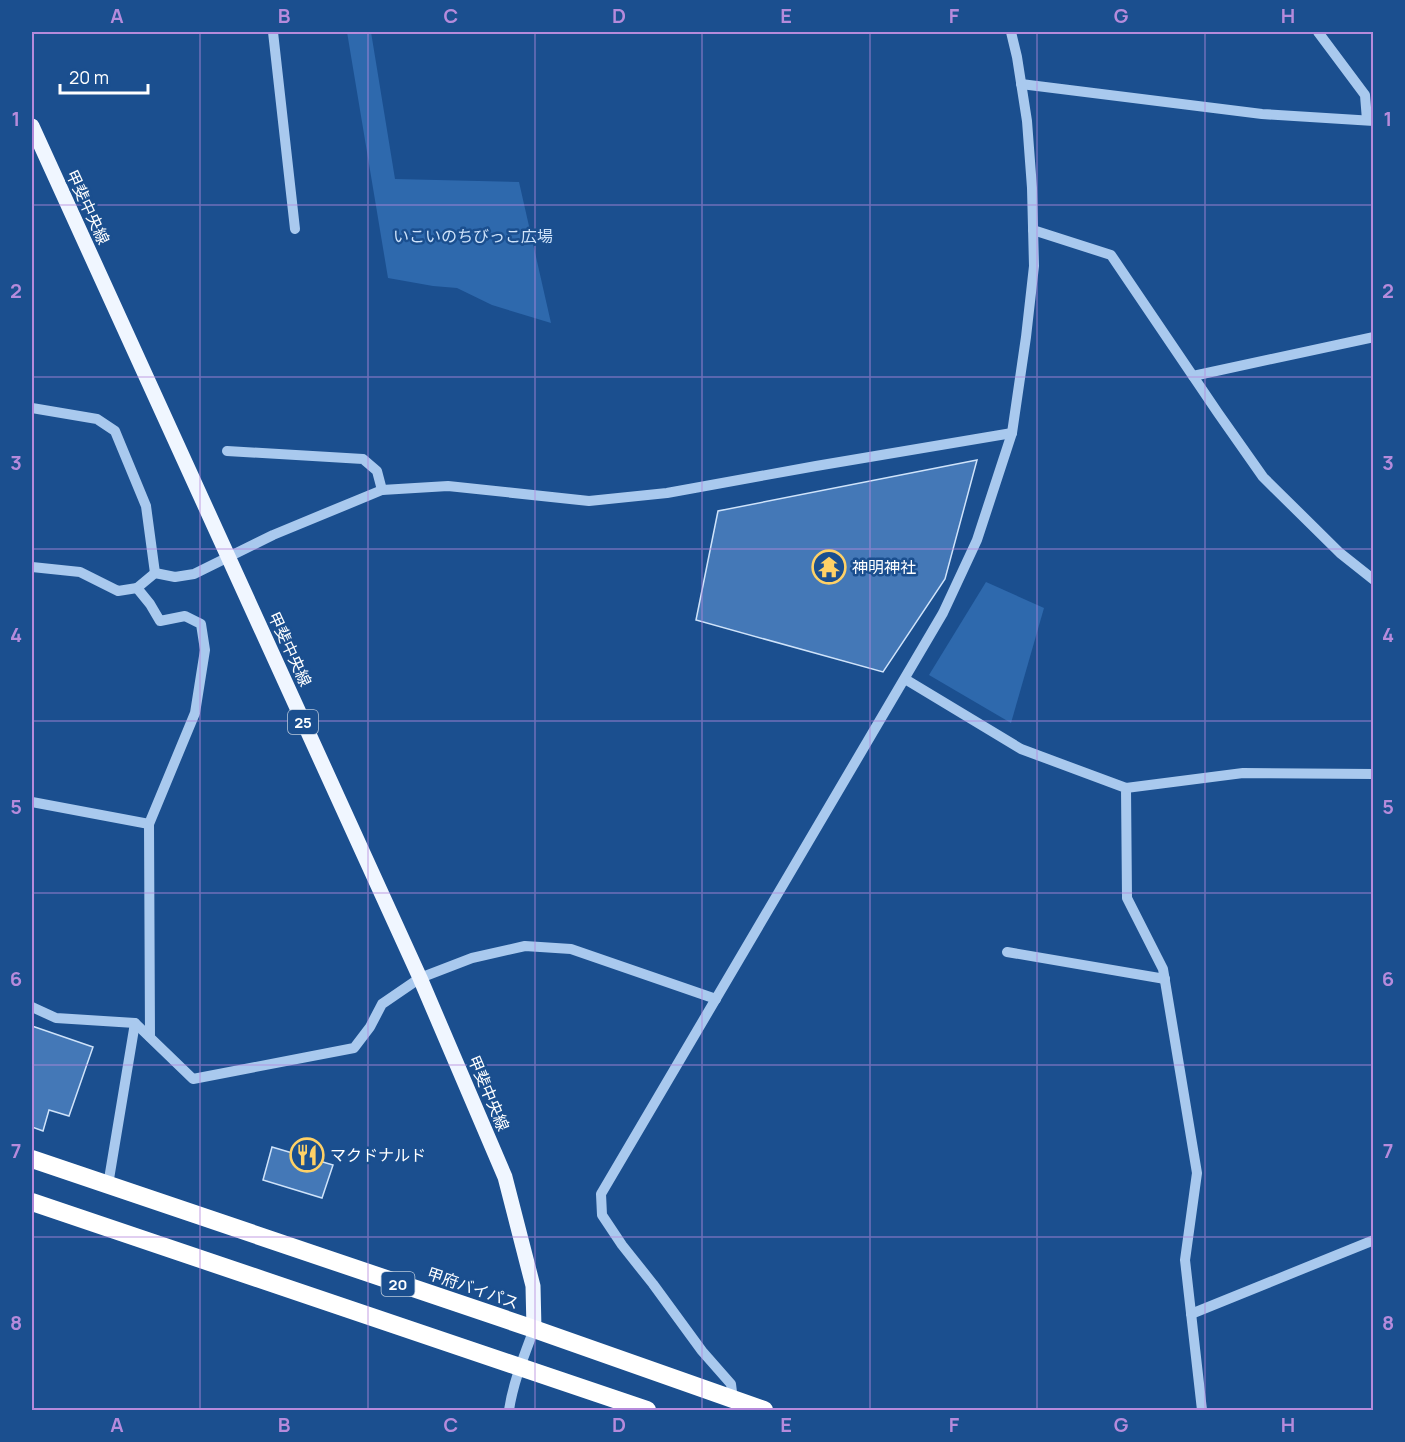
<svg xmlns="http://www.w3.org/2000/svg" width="1405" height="1442" font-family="Manrope,'Noto Sans JP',sans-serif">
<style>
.green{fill:#2e69ad}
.building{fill:#4478b7;stroke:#cfe3fa;stroke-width:1.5}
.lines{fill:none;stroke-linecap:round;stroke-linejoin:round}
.minor{stroke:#a9c9ee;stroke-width:10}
.major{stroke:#f0f6ff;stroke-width:15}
.highway{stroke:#fff;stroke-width:18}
.grid{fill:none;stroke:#b68bdc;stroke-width:1.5;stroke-opacity:0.55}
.labels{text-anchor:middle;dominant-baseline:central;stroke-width:5;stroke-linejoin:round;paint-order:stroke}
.shield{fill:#1b4f8f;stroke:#bbcadd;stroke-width:1.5}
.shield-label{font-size:15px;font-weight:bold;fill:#fff}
.street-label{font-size:16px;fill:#fff;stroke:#1b4f8f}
.park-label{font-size:16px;fill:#cfe3fa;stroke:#1b4f8f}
.poi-label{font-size:16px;fill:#fff;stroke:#1b4f8f;text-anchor:start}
.neatline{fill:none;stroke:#b68bdc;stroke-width:2}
.grid-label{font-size:20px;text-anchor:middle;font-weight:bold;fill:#b68bdc}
</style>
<rect width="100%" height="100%" fill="#1b4f8f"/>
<g class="green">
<polygon points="347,32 371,32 395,179 519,182 551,323 492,305 457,288 433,286 388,278"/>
<polygon points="986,582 1044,608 1011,723 929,675"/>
</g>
<g class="building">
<polygon points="977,460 945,579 883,672 696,620 718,511"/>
<polygon points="32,1026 93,1047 69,1116 49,1110 43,1131 32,1127"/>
<polygon points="272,1147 333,1165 322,1198 263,1180"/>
</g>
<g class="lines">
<g class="minor">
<polyline points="273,32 295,229"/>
<polyline points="1318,32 1365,95 1367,120"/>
<polyline points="1021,84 1262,114 1374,121"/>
<polyline points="1033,230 1111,255 1218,413 1263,477 1340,553 1374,580"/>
<polyline points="1193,376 1374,337"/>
<polyline points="32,408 97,419 115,431 146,506 155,573 175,577 194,574 273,535 382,490 448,486 589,501 667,493 816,466 1012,433"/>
<polyline points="227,451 363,459 377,471 382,490"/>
<polyline points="32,567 80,572 118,591 137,588 155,573"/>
<polyline points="137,588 150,604 160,621 185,616 201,624 205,650 195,713 149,824 150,1037"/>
<polyline points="905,679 1021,749 1126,788 1127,898 1163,969 1197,1173 1185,1260 1202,1410"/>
<polyline points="1126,788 1243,773 1374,774"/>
<polyline points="32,802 149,824"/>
<polyline points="1007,952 1165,979"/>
<polyline points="32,1007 56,1018 135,1023 193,1079 354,1048 370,1027 382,1004 420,978 472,958 525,946 571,949 716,999"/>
<polyline points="108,1185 135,1023"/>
<polyline points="1191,1314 1374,1240"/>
<polyline points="733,1400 731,1384 702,1351 653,1284 622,1245 602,1215 601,1194 943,613 977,540 1012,433 1026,337 1034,266 1032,188 1027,121 1017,57 1011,32"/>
<path d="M509,1410C513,1383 524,1356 534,1329"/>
</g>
<polyline class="major" points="32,126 420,978 505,1177 533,1286 534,1329"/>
<g class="highway">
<polyline points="32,1159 534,1329 764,1410"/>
<polyline points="32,1202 647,1410"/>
</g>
</g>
<path class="grid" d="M200,32V1410M368,32V1410M535,32V1410M702,32V1410M870,32V1410M1037,32V1410M1205,32V1410M32,205H1374M32,377H1374M32,549H1374M32,721H1374M32,893H1374M32,1065H1374M32,1237H1374"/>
<defs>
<g id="temple-ring" transform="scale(1.725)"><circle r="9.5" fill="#1b4f8f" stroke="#ffd166" stroke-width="1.5"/><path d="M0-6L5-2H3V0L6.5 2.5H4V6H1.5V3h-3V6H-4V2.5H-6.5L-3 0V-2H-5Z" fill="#ffd166"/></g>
<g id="restaurant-ring" transform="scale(1.725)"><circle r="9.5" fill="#1b4f8f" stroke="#ffd166" stroke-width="1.5"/><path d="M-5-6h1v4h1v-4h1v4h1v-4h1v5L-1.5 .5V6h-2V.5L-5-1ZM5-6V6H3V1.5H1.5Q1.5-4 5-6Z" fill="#ffd166"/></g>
</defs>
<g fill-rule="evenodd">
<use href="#temple-ring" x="829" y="567"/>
<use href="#restaurant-ring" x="307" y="1155"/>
</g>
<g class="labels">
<g class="shield">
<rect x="288" y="710" width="30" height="24" rx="4.5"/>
<rect x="381.5" y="1272" width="33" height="24" rx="4.5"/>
</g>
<g class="shield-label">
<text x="303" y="722">25</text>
<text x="398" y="1284">20</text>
</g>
<g class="street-label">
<text transform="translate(88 207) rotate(65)">甲斐中央線</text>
<text transform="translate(290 649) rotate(65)">甲斐中央線</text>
<text transform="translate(489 1093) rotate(67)">甲斐中央線</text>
<text transform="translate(473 1288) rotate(19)">甲府バイパス</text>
</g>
<g class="park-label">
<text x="473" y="236">いこいのちびっこ広場</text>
</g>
<g class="poi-label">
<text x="852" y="567">神明神社</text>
<text x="330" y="1155">マクドナルド</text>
</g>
</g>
<rect width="1405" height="1442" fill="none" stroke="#1b4f8f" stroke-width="66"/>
<path d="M60 84v9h88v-9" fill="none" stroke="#ffffff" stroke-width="3"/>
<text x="69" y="84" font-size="18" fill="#ffffff" stroke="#1b4f8f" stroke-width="4.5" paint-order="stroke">20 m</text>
<rect x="33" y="33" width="1339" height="1376" class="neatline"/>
<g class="grid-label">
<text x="117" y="23">A</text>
<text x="284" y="23">B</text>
<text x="451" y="23">C</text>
<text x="619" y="23">D</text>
<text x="786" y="23">E</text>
<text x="954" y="23">F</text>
<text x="1121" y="23">G</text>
<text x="1288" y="23">H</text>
<text x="16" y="126">1</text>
<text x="1388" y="126">1</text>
<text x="16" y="298">2</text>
<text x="1388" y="298">2</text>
<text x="16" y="470">3</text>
<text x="1388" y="470">3</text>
<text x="16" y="642">4</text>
<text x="1388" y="642">4</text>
<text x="16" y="814">5</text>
<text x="1388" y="814">5</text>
<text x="16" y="986">6</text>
<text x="1388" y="986">6</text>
<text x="16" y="1158">7</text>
<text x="1388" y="1158">7</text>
<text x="16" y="1330">8</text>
<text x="1388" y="1330">8</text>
<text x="117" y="1432">A</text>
<text x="284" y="1432">B</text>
<text x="451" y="1432">C</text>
<text x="619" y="1432">D</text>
<text x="786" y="1432">E</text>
<text x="954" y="1432">F</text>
<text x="1121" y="1432">G</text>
<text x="1288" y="1432">H</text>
</g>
</svg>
